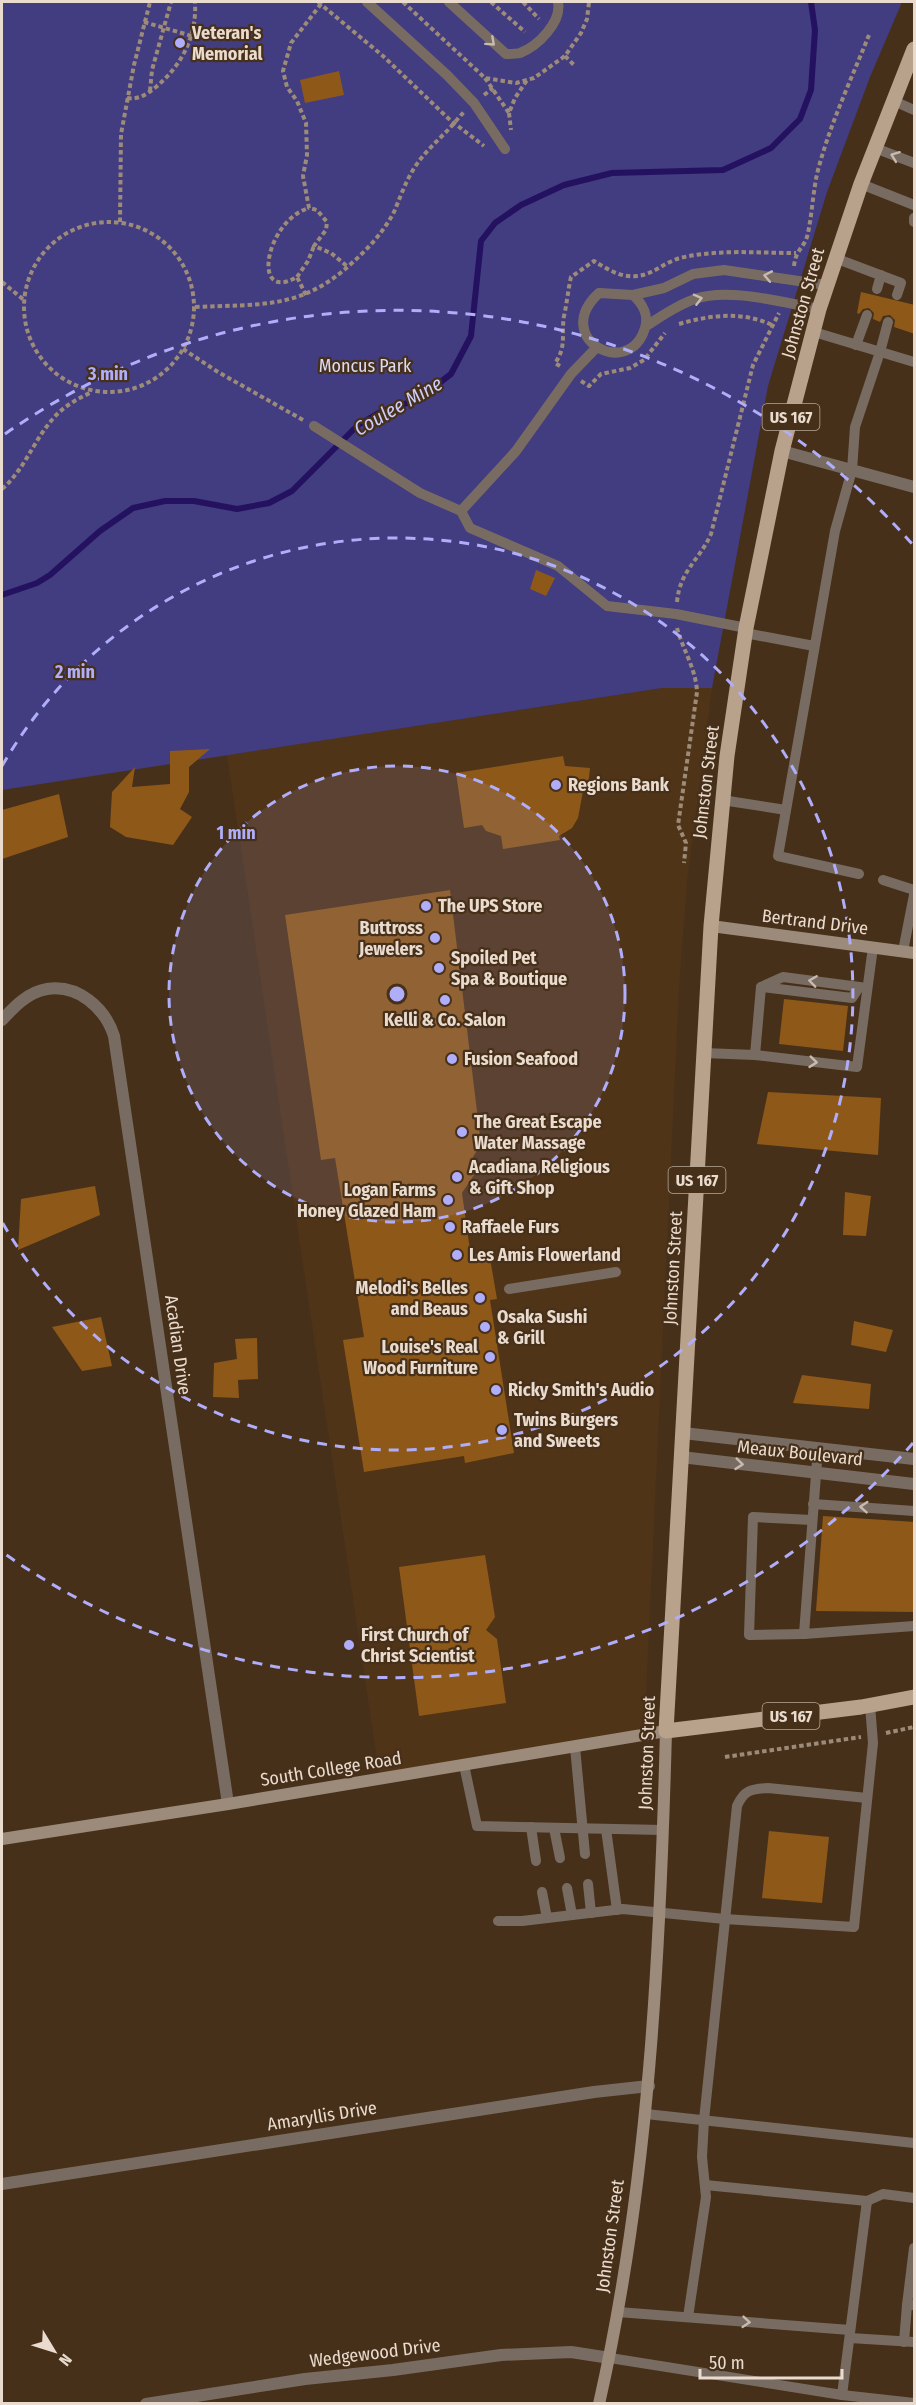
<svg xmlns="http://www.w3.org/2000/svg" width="916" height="2405" font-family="'Fira Sans Condensed',sans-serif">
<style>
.built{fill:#503418}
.green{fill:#423c80}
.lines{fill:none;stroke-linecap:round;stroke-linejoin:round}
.stream{stroke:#241260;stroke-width:6}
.building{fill:#8e5819}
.path{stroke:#9d8b7a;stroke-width:4;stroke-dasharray:4.5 3;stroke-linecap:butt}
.lane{stroke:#786c62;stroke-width:10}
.street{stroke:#786c62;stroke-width:12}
.secondary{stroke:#9c8b7a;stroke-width:12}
.primary{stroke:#b9a28c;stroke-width:15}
.oneway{stroke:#c7baae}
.ring{fill:none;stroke:#b0aefa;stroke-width:3;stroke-dasharray:10 8}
.poi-dot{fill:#b0aefa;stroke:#47301a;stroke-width:2}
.labels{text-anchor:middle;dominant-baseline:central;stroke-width:4.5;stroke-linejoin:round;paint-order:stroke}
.shield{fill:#47301a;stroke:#b8a898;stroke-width:1.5}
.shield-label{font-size:16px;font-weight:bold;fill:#e9dbce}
.poi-label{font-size:18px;font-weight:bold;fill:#e9dbce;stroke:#47301a;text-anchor:start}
.street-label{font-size:18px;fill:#e9dbce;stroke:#47301a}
.park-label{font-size:18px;fill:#dbdcf3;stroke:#47301a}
.water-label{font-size:20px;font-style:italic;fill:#cccdfa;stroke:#47301a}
.centre{fill:#b0aefa;stroke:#47301a;stroke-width:3}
.ring-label{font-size:18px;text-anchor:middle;font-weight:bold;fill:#b0aefa;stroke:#47301a;stroke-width:4.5;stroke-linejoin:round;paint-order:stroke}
</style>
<rect width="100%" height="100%" fill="#47301a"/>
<polygon class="built" points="662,688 712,688 687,881 679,988 644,1735 380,1779 227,755"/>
<polygon class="green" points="2,2 902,2 870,77 827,192 768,386 712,688 662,688 2,790"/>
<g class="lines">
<polyline class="stream" points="2,595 37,583 50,575 100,531 133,508 165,501 194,501 237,509 269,503 292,491 358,425 382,411 417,400 451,374 471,336 481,241 495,223 521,205 564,185 612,173 723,170 771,148 800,119 811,90 815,30 811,2"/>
</g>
<g class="building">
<polygon points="339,71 344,95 305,103 300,80"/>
<polygon points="861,292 915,305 915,334 894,327 895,320 890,315 883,316 880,322 873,319 874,313 869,308 863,309 859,314 857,313"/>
<polygon points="536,570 555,578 546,596 530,589"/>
<polygon points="210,749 189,767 189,792 180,809 192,817 173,845 126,837 110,827 112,792 135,767 132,787 170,784 170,751"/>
<polygon points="563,756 565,766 590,768 588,786 584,786 578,818 572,828 559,836 560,840 503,849 501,836 486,831 482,825 464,828 456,773"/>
<polygon points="59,794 68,837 2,859 2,810"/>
<polygon points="450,890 481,1144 473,1157 476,1172 462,1193 470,1250 483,1259 490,1258 497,1299 490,1300 514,1453 465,1463 464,1456 364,1472 343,1340 364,1337 335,1158 321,1160 285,915"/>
<polygon points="784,999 848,1006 843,1051 779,1044"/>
<polygon points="768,1092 881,1098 878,1155 757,1144"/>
<polygon points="95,1186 100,1215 18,1250 21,1199"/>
<polygon points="845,1192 871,1196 866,1236 843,1235"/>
<polygon points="101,1317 112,1366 82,1371 52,1327"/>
<polygon points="854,1321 893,1330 886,1352 851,1345"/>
<polygon points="257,1338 258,1379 238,1380 239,1398 213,1397 214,1363 237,1359 235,1339"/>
<polygon points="802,1375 871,1384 869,1409 793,1403"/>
<polygon points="823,1516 915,1522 915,1612 816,1611"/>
<polygon points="485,1555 495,1617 486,1630 497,1639 506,1703 419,1716 399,1567"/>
<polygon points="769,1831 829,1837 822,1903 762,1898"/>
</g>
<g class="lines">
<g class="path">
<polyline points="318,2 383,56 450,120 484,146"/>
<polyline points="403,2 485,78 516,83 534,78 565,56 581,33 587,19 589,2"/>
<polyline points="491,2 525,32"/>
<polyline points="523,2 539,19"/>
<polyline points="321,4 291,43 283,71 287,87 297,101 306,123 307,155 303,176 309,208 317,210 327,222 326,230 314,246 331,253 348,267"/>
<polyline points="144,22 192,36"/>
<polyline points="565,56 574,65"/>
<polyline points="485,78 509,113 515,98 527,80"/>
<polyline points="150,91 152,70 171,2"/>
<polyline points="484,95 493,88"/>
<path d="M127,98C139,100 147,94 156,87C182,65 197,36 195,2"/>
<polyline points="509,113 511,130"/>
<circle cx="109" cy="307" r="85"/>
<polyline points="120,222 121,134 134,65 150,2"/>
<path d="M794,266C796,248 805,248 808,233C812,214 813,193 817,174C829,126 851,80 869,35"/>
<polyline points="297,277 308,261 314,246"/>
<polyline points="2,282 24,300"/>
<path d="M306,295L297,277C250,304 266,220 309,208"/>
<path d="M195,307C260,304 302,310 353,262C369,248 384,231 394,212C400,198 405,183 413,170C422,155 434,144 446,132C452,126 458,118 464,112"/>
<path d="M679,324C710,315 742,311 772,325"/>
<polyline points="183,349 218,372 303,420"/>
<path d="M560,366L555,363C567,347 561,334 564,316C567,303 568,290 571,277L594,261C607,269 621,278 637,276C652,275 665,262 680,258C718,249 757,253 796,253"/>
<polyline points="581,381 589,386 601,374 630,368 644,360 665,333"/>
<path d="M2,489C24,470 32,444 51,421C62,407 77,399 92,392"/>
<path d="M677,602C680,570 699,561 711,534L753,365L779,313"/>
<path d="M677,628C683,650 696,669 697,692L678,825L686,843L684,863"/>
<polyline points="886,1733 914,1727"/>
<polyline points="725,1757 861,1737"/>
</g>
<g class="lane">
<polyline points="367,2 447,75 474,103 505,149"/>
<path d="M449,2L506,54C511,54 516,54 520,53C538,46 562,22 558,2"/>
<polyline points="894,101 914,110"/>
<polyline points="875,148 914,163"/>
<polyline points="861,184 914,205"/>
<polyline points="914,218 914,222"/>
<polyline points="835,258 901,283 897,295"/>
<polyline points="877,289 881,275"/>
<path d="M599,293L633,295C642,303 649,315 645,328C629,381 550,338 599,293Z"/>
<polyline points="633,295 664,288 693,274 724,270 826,285"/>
<path d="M646,326C662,316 677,305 695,299C729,287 784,303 819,309"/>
<polyline points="814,332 914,362"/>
<polyline points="856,345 867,315"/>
<polyline points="314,426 420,493 461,511 470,528 558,566 607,606 676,614 746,628"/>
<polyline points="461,511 516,451 571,374 596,348"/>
<polyline points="745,633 814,646"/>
<polyline points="722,800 786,810"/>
<polyline points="859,874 778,856 835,531 852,470 855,427 880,352 888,322"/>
<polyline points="883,880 914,890"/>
<polyline points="903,951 914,895"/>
<polyline points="761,987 783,977 867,988"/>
<polyline points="762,987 852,998 859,987"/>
<polyline points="704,1053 755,1055 761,987"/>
<polyline points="755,1055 857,1067 873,947"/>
<polyline points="509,1289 616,1272"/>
<polyline points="818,1448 804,1634 914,1626"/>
<polyline points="813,1504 914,1511"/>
<polyline points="804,1634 749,1635 753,1517 812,1520"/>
<polyline points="575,1747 585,1854"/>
<polyline points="464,1765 477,1826 663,1830"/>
<polyline points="531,1827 536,1861"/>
<polyline points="554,1828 560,1858"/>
<polyline points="606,1829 617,1910"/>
<polyline points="588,1884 591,1913"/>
<polyline points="567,1888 572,1915"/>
<polyline points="542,1892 547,1918"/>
<polyline points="498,1921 522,1921 623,1909 725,1919 854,1927 873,1743 870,1705"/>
<polyline points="646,2114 914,2143"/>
<polyline points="867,2201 883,2194 914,2198"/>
<polyline points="914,2248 907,2305 914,2305"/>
<polyline points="618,2312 850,2330"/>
<path d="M688,2317L706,2197L702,2157L704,2120L737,1806C744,1790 751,1789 768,1788L867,1798"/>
<polyline points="850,2338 914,2342"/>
<polyline points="904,2342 907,2305"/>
<polyline points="610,2358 842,2395 867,2201 705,2185"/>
<polyline points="842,2395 914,2403"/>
</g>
<g class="street">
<polyline points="782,451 914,487"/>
<path d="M2,1020C14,1007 28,992 47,989C78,984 105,1008 114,1036L228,1804"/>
<polyline points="683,1433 914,1459"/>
<polyline points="681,1457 914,1484"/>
<polyline points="2,2184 594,2092 649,2086"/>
<polyline points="146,2404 305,2379 393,2370 501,2355 571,2352 610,2358"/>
</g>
<g class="secondary">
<polyline points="711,926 914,953"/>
<path d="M2,1839L228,1804L666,1731C660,1957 649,2183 599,2404"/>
</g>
<polyline class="primary" points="914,49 861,184 819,309 782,451 746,628 727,756 711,926 666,1731 861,1707 914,1697"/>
</g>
<defs><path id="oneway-chevron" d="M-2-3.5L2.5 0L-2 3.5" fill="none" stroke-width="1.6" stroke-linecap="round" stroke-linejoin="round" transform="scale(1.5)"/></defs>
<g class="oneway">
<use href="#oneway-chevron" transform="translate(491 42) rotate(42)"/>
<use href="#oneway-chevron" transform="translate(895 156) rotate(-159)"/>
<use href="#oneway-chevron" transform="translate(768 276) rotate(-169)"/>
<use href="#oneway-chevron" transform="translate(698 299) rotate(-14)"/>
<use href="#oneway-chevron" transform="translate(813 981) rotate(-172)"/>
<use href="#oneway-chevron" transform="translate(813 1062) rotate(6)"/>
<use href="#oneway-chevron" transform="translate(739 1464) rotate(6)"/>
<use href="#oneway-chevron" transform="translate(864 1507) rotate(-176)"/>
<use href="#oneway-chevron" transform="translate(746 2322) rotate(5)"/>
</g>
<circle cx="397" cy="994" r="228" fill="#b0aefa" fill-opacity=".12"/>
<g class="ring">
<circle cx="397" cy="994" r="228"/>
<path d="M2 766A456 456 0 1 1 2 1222"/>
<path d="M913 1443A684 684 0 0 1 5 1554M5 434A684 684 0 0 1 913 545"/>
</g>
<g class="poi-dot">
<circle cx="180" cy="43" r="6"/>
<circle cx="556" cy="785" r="6"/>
<circle cx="426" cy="906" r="6"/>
<circle cx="435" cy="938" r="6"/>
<circle cx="439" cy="968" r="6"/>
<circle cx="445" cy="1000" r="6"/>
<circle cx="452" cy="1059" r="6"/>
<circle cx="462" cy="1132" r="6"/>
<circle cx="457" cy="1177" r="6"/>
<circle cx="448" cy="1200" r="6"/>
<circle cx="450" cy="1227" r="6"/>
<circle cx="457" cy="1255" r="6"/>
<circle cx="480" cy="1298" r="6"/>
<circle cx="485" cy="1327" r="6"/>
<circle cx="490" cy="1357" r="6"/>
<circle cx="496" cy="1390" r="6"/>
<circle cx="502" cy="1430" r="6"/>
<circle cx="349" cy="1645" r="6"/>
</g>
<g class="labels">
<g class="shield">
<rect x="762.5" y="404" width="57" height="26" rx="4.5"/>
<rect x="668.5" y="1167" width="57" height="26" rx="4.5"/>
<rect x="762.5" y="1703" width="57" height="26" rx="4.5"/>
</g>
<g class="shield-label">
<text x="791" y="417">US 167</text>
<text x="697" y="1180">US 167</text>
<text x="791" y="1716">US 167</text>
</g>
<g class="poi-label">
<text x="192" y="33">Veteran's<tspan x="192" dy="21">Memorial</tspan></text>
<text x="568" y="785">Regions Bank</text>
<text x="438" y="906">The UPS Store</text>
<text x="423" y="928" text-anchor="end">Buttross<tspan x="423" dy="21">Jewelers</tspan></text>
<text x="451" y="958">Spoiled Pet<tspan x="451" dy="21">Spa &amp; Boutique</tspan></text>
<text x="445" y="1020" text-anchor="middle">Kelli &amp; Co. Salon</text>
<text x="464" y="1059">Fusion Seafood</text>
<text x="474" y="1122">The Great Escape<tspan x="474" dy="21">Water Massage</tspan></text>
<text x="469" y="1167">Acadiana Religious<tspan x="469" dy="21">&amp; Gift Shop</tspan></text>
<text x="436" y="1190" text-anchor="end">Logan Farms<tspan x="436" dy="21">Honey Glazed Ham</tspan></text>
<text x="462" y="1227">Raffaele Furs</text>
<text x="469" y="1255">Les Amis Flowerland</text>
<text x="468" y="1288" text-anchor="end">Melodi's Belles<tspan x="468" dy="21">and Beaus</tspan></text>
<text x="497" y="1317">Osaka Sushi<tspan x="497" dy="21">&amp; Grill</tspan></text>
<text x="478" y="1347" text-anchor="end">Louise's Real<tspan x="478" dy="21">Wood Furniture</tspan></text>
<text x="508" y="1390">Ricky Smith's Audio</text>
<text x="514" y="1420">Twins Burgers<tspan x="514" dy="21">and Sweets</tspan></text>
<text x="361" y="1635">First Church of<tspan x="361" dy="21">Christ Scientist</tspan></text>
</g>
<g class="street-label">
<text transform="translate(803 303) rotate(-74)">Johnston Street</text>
<text transform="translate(706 782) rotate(-83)">Johnston Street</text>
<text transform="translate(815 922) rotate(7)">Bertrand Drive</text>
<text transform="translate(673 1268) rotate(-87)">Johnston Street</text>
<text transform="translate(178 1345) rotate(82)">Acadian Drive</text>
<text transform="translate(800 1453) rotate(6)">Meaux Boulevard</text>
<text transform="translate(647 1753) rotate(-88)">Johnston Street</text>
<text transform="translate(331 1769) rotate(-9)">South College Road</text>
<text transform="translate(322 2116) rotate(-9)">Amaryllis Drive</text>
<text transform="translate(610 2236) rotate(-82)">Johnston Street</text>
<text transform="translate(375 2353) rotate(-7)">Wedgewood Drive</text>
</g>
<g class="park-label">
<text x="365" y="366">Moncus Park</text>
</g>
<g class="water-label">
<text transform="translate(398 406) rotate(-30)">Coulee Mine</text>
</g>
</g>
<circle cx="397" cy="994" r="9" class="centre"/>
<g class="ring-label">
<text x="108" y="380">3 min</text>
<text x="75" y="678">2 min</text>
<text x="236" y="839">1 min</text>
</g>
<rect width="916" height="2405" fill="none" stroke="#e9dbce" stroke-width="6"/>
<g transform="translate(54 2351) rotate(128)" stroke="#47301a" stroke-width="4.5" paint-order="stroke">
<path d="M0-4.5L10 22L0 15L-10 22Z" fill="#e9dbce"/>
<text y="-9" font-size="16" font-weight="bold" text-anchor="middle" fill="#e9dbce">N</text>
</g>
<path d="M700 2369v9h142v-9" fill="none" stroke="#e9dbce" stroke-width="3"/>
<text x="709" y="2369" font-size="18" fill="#e9dbce" stroke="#47301a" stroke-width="4.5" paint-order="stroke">50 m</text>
</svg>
